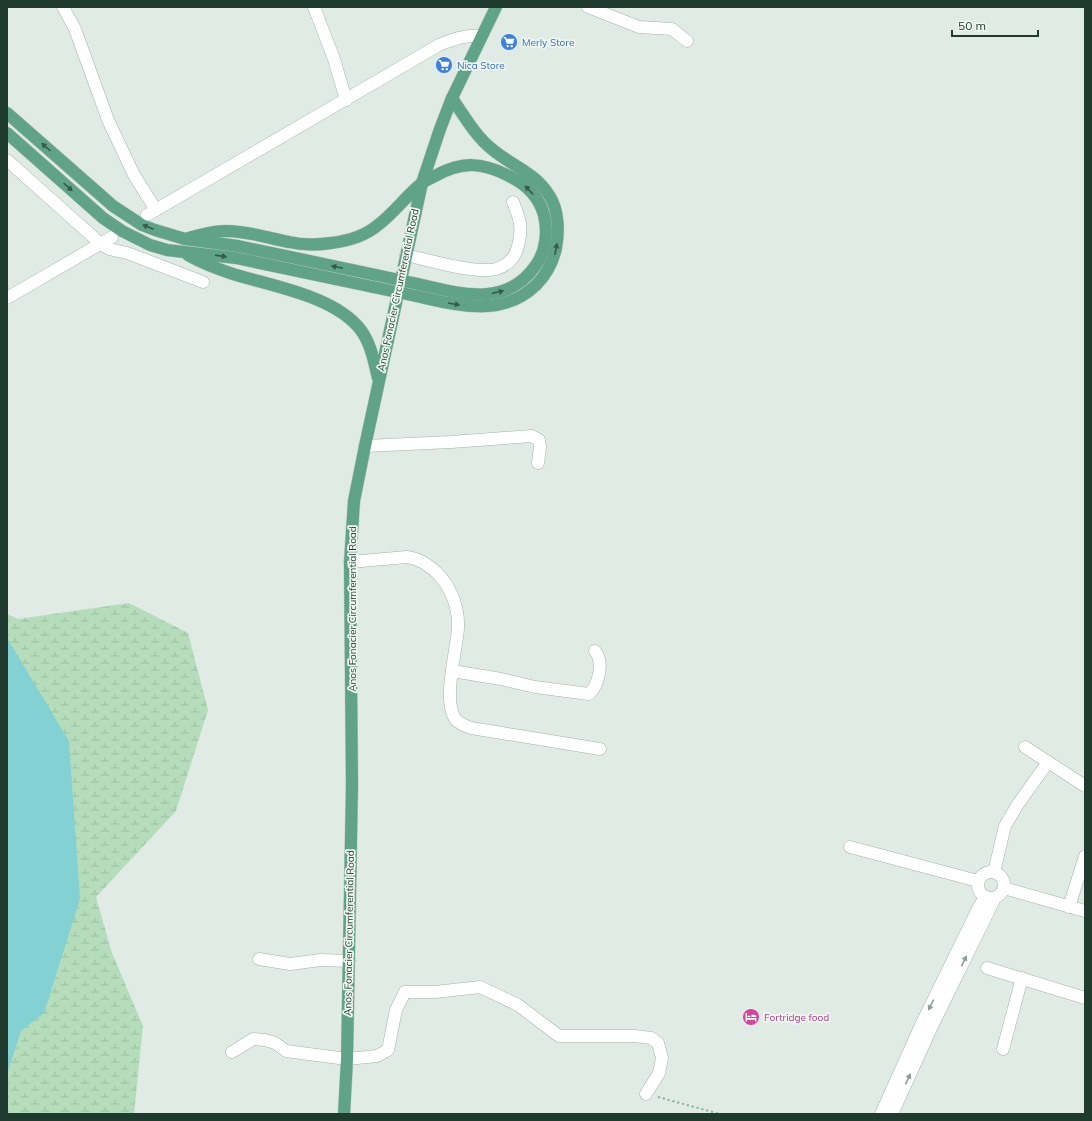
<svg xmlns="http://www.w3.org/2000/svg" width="1092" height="1121" font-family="Mulish,sans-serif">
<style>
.wetland{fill:url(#wetland-marsh)}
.water{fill:#83d1d3}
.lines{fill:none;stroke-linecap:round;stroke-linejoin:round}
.minor-casing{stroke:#a2b3aa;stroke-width:13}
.major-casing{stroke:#c0c8c5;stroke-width:13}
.path{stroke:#7db099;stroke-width:2;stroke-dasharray:2 3;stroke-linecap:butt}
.minor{stroke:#fff;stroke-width:12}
.major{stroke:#61a389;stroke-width:12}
.major-bridge-casing{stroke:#c0c8c5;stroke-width:13;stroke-linecap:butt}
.major-bridge{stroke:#61a389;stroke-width:12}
.oneway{fill:#335a4b}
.oneway2{fill:#8f9d98}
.labels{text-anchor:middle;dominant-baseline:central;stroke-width:3.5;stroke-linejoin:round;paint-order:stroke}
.shop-label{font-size:10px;fill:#366cbe;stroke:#eff7f2;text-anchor:start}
.street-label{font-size:10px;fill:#1f3b30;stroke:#eff7f2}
.hotel-label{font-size:10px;fill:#b23c85;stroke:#eff7f2;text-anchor:start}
</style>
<defs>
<pattern id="wetland-marsh" width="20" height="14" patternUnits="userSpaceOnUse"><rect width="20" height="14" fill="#b6ddbb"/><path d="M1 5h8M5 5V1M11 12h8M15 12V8" fill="none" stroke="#9cbfa1"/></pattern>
</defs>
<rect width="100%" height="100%" fill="#dfebe4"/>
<polygon class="wetland" points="129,603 188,633 208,710 176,811 96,897 112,953 143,1026 134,1114 7,1114 7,614 18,619"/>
<polygon class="water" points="7,638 69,741 80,899 44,1013 21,1031 7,1074"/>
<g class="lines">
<g class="minor-casing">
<g id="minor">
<polyline points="63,7 75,29 108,120 134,175 156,210"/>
<polyline points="314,7 334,59 346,100"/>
<polyline points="588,7 639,27 672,29 687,41"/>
<polyline points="7,160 101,244 109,249 127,253 203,282"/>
<path d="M147,215L439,45C453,39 465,35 481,36"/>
<path d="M406,255C429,260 474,274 496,269C507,266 516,257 518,246C523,228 520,219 513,202"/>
<polyline points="7,298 112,237"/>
<polyline points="365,446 451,442 532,436 539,440 540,447 538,463"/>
<path d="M350,562L407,557C420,559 427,564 436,572C451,586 459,608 458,628C457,649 441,704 457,721C461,724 466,726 471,728L600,749"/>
<path d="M452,671L501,679L535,687L589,694C599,685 604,662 595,651"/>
<polyline points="1025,747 1085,786"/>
<polyline points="850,847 978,881"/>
<circle cx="991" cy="885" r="13"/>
<polyline points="994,872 1005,826 1018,804 1048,762"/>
<polyline points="1004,888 1085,911"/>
<polyline points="1069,907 1085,856"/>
<polyline points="259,959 290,964 321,960 349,961"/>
<polyline points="987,968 1085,998"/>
<polyline points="1003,1049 1022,978"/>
<polyline points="232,1052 253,1039 265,1040 275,1043 286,1051 347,1059 377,1056 388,1050 396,1010 405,992 435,992 480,987 518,1005 559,1036 635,1036 651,1038 658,1043 662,1058 659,1073 646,1094"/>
<polyline points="881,1114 922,1023 979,907 985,897"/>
<polyline points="892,1114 933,1024 995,898"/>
</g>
</g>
<g class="major-casing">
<g id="major">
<polyline points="7,113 113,206 142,225 155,230 185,239 238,246 376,275"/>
<polyline points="7,133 103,218 122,231 150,245 167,250 236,258 373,287"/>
<path d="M185,239C199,235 212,231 226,231C248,231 268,238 289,242C302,245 317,245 331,243C348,241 365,236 378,225C394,213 406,196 422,183C426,180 431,178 435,176C462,161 482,162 509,176C526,184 539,197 544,215C548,232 546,251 536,265C507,308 461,294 418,284"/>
<path d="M188,255C202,263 218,269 233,274C272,286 334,296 360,329C371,343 374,362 378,378"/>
<path d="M416,296C457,305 502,318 536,285C546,275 553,262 556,248C559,232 559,210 549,195C534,172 514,167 493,150C476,137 464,116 452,98"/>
<polyline points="344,1114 347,1059 352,784 350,562 354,501 365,446 422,183 440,129 452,98 496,7"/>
</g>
</g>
<polyline class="path" points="658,1097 720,1114"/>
<use href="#minor" class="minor"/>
<use href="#major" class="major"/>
<g class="major-bridge-casing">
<g id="major-bridge">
<polyline points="376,275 418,284"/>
<polyline points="373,287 416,296"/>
</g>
</g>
<use href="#major-bridge" class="major-bridge"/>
</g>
<defs><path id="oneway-solid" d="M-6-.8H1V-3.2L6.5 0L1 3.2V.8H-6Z"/></defs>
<g class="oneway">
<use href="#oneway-solid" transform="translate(46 147) rotate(-138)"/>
<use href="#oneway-solid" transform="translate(68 187) rotate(42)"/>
<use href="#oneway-solid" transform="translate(529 190) rotate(-133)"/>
<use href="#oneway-solid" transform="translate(148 227) rotate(-157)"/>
<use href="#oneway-solid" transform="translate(556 249) rotate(-79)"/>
<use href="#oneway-solid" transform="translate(221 256) rotate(8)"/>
<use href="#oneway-solid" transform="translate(337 267) rotate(-168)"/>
<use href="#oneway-solid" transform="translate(498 292) rotate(-13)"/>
<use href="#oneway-solid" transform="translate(454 304) rotate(10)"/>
</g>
<g class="oneway2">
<use href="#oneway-solid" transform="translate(964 961) rotate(-64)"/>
<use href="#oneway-solid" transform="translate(931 1005) rotate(116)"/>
<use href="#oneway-solid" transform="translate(908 1079) rotate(-65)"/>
</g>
<defs>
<g id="supermarket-disc" transform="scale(0.9)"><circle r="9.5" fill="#3f7fe0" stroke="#eff7f2"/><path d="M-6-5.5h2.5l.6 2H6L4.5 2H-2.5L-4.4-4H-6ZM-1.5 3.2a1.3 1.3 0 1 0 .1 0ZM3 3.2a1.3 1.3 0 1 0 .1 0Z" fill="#fff"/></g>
<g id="hotel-disc" transform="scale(0.9)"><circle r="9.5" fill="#d1479c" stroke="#eff7f2"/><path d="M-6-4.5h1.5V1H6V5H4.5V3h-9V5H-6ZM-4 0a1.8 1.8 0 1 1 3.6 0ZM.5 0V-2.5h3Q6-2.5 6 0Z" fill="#fff"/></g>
</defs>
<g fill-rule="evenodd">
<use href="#supermarket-disc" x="509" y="42"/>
<use href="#supermarket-disc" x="444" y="65"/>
<use href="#hotel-disc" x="751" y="1017"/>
</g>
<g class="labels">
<g class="shop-label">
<text x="522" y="42">Merly Store</text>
<text x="457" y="65">Nica Store</text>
</g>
<g class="street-label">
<text transform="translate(398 290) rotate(-78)">Anos Fonacier Circumferential Road</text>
<text transform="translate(352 609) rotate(-90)">Anos Fonacier Circumferential Road</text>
<text transform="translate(349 933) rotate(-89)">Anos Fonacier Circumferential Road</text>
</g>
<g class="hotel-label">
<text x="764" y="1017">Fortridge food</text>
</g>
</g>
<rect width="1092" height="1121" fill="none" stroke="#1f3b30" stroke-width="16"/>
<path d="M952 30v6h86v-6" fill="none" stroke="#1f3b30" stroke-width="2"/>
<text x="958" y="30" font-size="12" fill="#1f3b30" stroke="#eff7f2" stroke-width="3" paint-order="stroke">50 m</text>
</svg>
